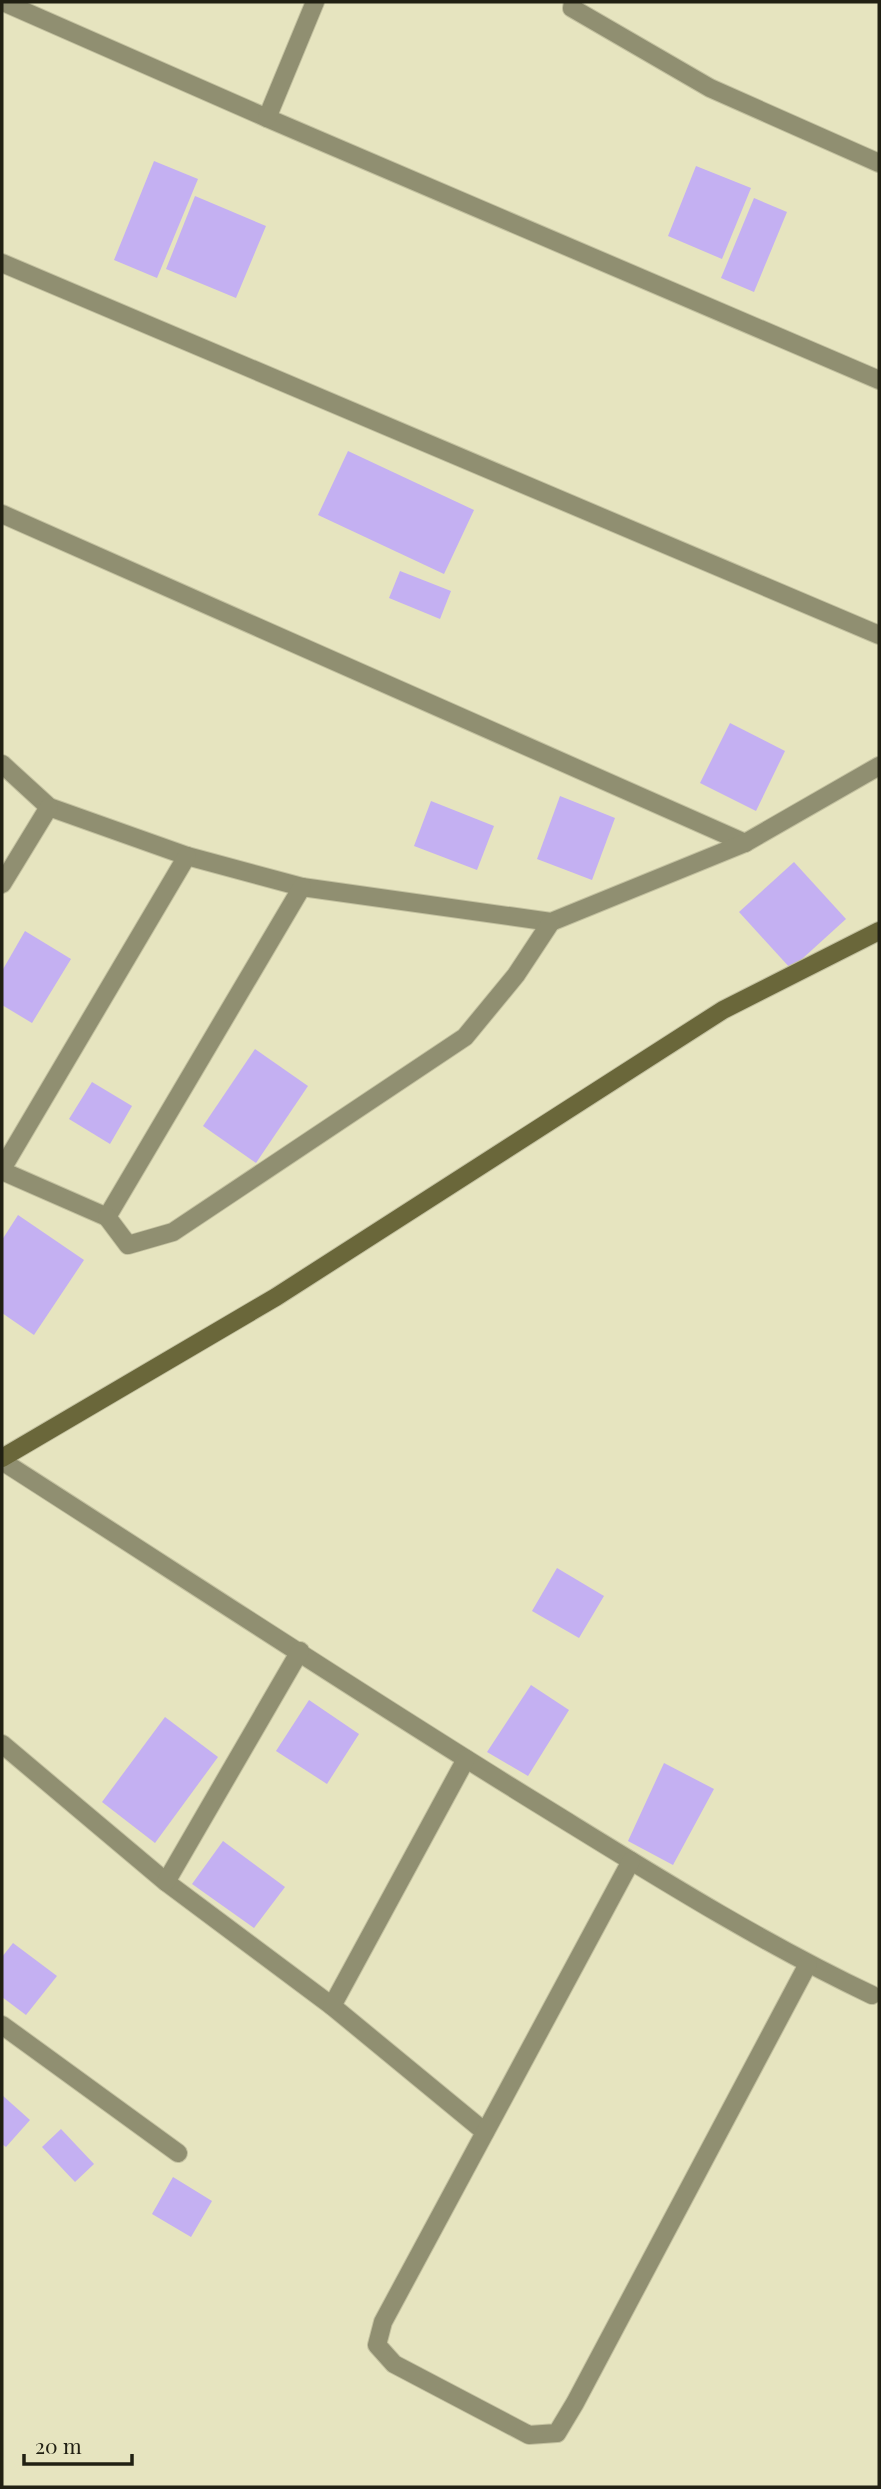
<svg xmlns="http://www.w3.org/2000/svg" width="881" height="2489" font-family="'Playfair Display',serif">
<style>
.building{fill:#c4b0f2}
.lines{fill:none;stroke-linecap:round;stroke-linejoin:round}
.street-casing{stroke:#c3c1a0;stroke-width:20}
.secondary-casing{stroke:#c3c1a0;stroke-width:20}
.street{stroke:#908f71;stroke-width:18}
.secondary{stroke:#6a673a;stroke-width:18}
</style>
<rect width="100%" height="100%" fill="#e6e4bf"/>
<g class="building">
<polygon points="154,161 198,179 157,278 114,260"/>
<polygon points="696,166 751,188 722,259 668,236"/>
<polygon points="195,196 266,226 236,298 166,269"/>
<polygon points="754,198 787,212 754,292 721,278"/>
<polygon points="348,451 474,510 444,574 318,515"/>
<polygon points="400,571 451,591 440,619 389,598"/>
<polygon points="730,723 785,751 756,811 700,783"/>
<polygon points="560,796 615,818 592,880 537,859"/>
<polygon points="431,801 494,826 477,870 414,846"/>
<polygon points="794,862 846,919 791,969 739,912"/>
<polygon points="25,931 71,959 32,1023 2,1005 2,971"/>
<polygon points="255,1049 308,1086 256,1163 203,1126"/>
<polygon points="92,1082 132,1106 110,1144 69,1119"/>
<polygon points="18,1215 84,1260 34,1335 2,1313 2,1240"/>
<polygon points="557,1568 604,1596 579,1638 532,1611"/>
<polygon points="531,1685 569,1710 528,1776 487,1752"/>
<polygon points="309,1700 359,1734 327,1784 276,1751"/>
<polygon points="165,1717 218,1757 155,1843 102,1802"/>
<polygon points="664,1763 714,1789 673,1865 628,1841"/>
<polygon points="223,1841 285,1887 254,1928 192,1884"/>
<polygon points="13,1943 57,1976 26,2015 2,1997 2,1957"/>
<polygon points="2,2095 30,2120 6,2147 2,2144"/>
<polygon points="61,2129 94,2164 75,2182 42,2147"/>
<polygon points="173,2177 212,2201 191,2237 152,2214"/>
</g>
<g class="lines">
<g class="street-casing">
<g id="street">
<polyline points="3,2 267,118 879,380"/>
<polyline points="573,2 572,8 710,88 879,163"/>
<polyline points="267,118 315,2"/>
<polyline points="2,263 879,635"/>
<polyline points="2,514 745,843"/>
<polyline points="2,764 49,807 187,856 302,887 551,922 745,843 879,766"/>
<polyline points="2,884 49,807"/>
<polyline points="2,1169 187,856"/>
<polyline points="2,1171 107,1217 302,887"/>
<polyline points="107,1217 128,1245 173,1232 465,1037 516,975 551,922"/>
<path d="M2,1461C180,1575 357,1692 537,1803C646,1870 756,1940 872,1995"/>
<polyline points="2,1744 166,1882 332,2006 485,2132"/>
<polyline points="631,1861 383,2322 377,2345 394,2364 529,2435 557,2433 575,2403 808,1964"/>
<polyline points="166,1882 300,1651"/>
<polyline points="332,2006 466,1759"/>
<polyline points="2,2025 178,2153"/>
</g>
</g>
<g class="secondary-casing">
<polyline id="secondary" points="2,1458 276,1297 723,1010 879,931"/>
</g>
<use href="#street" class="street"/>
<use href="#secondary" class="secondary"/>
</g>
<rect width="881" height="2489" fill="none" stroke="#212013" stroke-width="7"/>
<path d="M24 2454v10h108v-10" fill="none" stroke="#212013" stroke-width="3.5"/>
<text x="35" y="2454" font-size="21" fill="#212013" stroke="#e6e4bf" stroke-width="5" paint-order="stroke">20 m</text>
</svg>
